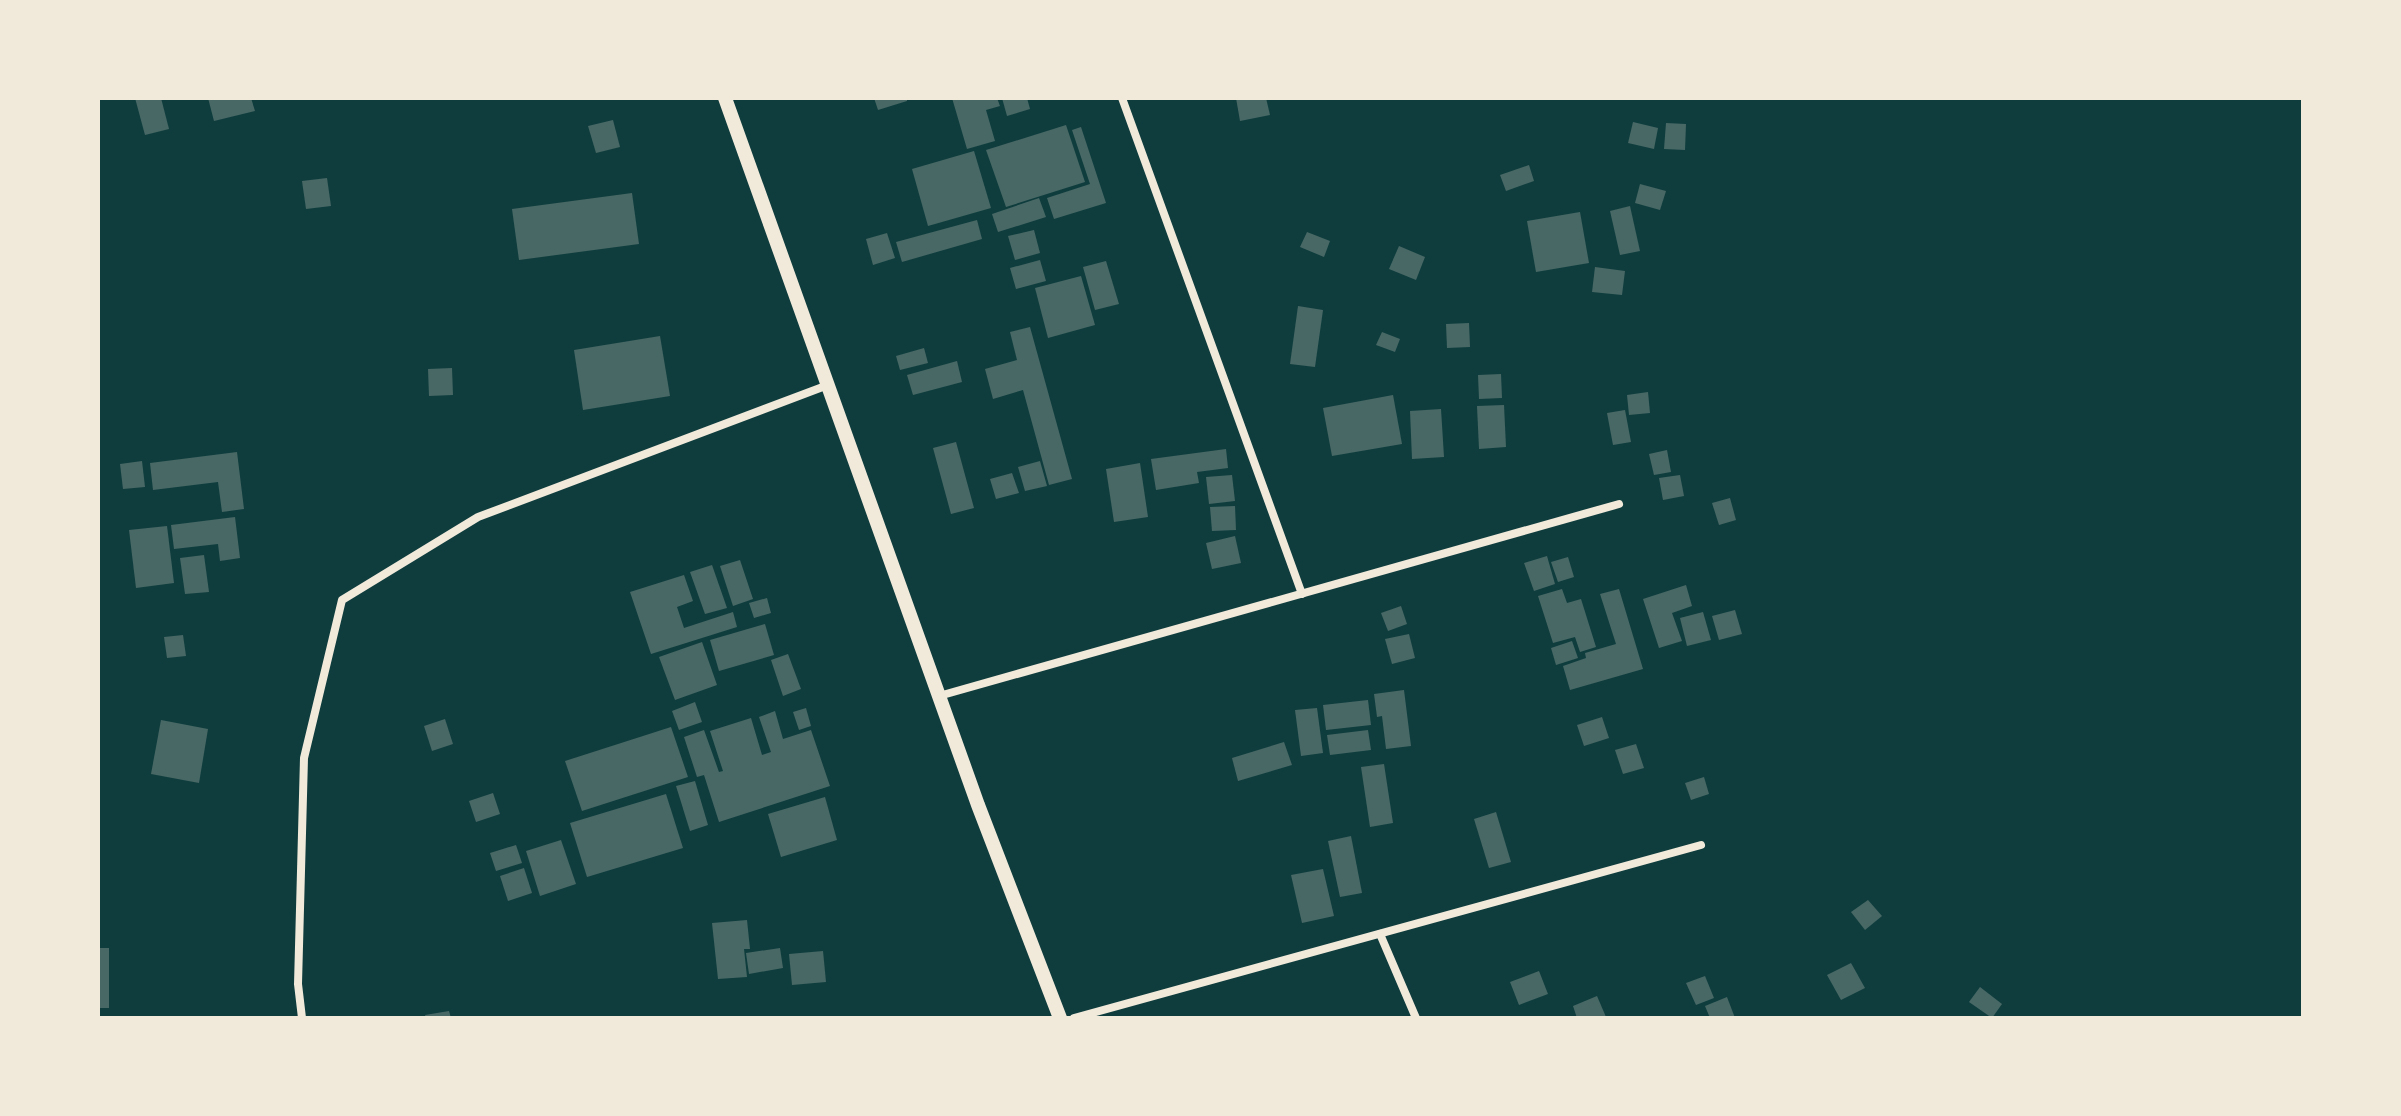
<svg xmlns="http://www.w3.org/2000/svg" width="2401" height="1116" font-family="Raleway,sans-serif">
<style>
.building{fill:#486865}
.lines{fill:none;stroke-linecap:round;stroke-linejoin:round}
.minor{stroke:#f1e9da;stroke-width:8}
.tertiary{stroke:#f1e9da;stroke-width:14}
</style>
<rect width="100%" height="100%" fill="#0f3d3e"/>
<g class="building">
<polygon points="135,98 161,98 169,129 145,135"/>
<polygon points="208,98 251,98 255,111 214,121"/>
<polygon points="874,98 907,98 907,101 878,110"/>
<polygon points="952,98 997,98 1000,106 986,110 995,141 967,149"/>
<polygon points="1002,98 1027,98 1030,109 1007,116"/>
<polygon points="1236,98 1266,98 1270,115 1240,121"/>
<polygon points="613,120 620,147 596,153 588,126"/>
<polygon points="1633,122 1658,128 1654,149 1628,143"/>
<polygon points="1666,123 1686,124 1685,150 1664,149"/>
<polygon points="1066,125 1085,182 1006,207 986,150"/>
<polygon points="1081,127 1106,203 1054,219 1047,198 1090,184 1072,130"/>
<polygon points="974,151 991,208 928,226 912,169"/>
<polygon points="1529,165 1534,181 1506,191 1500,175"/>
<polygon points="327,178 331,206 306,209 302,181"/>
<polygon points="1640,184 1666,191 1660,210 1635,203"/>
<polygon points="632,193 639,244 519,260 512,209"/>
<polygon points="1039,198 1046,217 998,232 992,214"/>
<polygon points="1630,206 1640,251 1620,255 1610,211"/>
<polygon points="1580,212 1589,263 1536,272 1527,221"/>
<polygon points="977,220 982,239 902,262 896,242"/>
<polygon points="1034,230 1040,253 1015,260 1008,236"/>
<polygon points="1307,232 1330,241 1324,257 1300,247"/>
<polygon points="887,233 895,258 873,265 866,239"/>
<polygon points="1399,246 1425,257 1416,280 1389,269"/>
<polygon points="1040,260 1046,281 1016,289 1010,268"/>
<polygon points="1106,261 1119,304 1095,310 1083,267"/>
<polygon points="1595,267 1625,271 1622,295 1592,292"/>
<polygon points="1081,276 1095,325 1048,338 1035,288"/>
<polygon points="1298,306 1323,310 1315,367 1290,364"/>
<polygon points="1469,323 1470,347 1447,348 1446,324"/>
<polygon points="1030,327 1072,479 1049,485 1023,390 993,399 985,369 1017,360 1010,332"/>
<polygon points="1382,332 1400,339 1395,352 1376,345"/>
<polygon points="660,336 670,396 583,410 574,350"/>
<polygon points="924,348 928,363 900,370 896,356"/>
<polygon points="957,361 962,382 913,395 907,375"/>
<polygon points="452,368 453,395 429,396 428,369"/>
<polygon points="1501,374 1502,398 1479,399 1478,375"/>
<polygon points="1648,392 1650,413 1629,415 1627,395"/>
<polygon points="1393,395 1402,444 1332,456 1323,408"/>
<polygon points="1504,405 1506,447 1479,449 1477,406"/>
<polygon points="1441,409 1444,457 1412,459 1410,411"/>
<polygon points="1625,410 1631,442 1613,445 1607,413"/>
<polygon points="956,442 974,508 951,514 933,448"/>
<polygon points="1226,449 1228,468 1197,472 1199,483 1156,490 1151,459"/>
<polygon points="1667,450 1671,472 1654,475 1649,454"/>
<polygon points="237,452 244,509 222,512 218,482 153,490 150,463"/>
<polygon points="142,461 145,487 123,489 120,464"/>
<polygon points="1040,461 1047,486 1025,491 1018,467"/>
<polygon points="1140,463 1148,517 1114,522 1106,469"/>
<polygon points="1012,473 1019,493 996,499 990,479"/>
<polygon points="1232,475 1235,501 1209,504 1206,477"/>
<polygon points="1680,475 1684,496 1663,500 1659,478"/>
<polygon points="1730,498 1736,520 1719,525 1712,503"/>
<polygon points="1235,506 1236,530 1212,531 1210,507"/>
<polygon points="235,517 240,558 220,561 218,544 174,549 171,525"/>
<polygon points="167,526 174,583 136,588 129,530"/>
<polygon points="1235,536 1241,563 1212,569 1206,543"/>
<polygon points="204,555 209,592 185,594 180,558"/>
<polygon points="1547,556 1555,584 1534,591 1524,563"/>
<polygon points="1568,557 1574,577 1558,582 1551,562"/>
<polygon points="740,560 753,599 733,606 720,566"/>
<polygon points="712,565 727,608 705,614 690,572"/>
<polygon points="684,575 693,601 677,607 684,628 733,612 737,627 651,654 630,592"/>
<polygon points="1686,585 1692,606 1672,613 1682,641 1659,648 1643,599"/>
<polygon points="1562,589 1567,603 1581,599 1596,647 1580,652 1575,637 1553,643 1538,596"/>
<polygon points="1619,589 1643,669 1570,690 1563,666 1586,658 1585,653 1616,644 1600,594"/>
<polygon points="767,598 771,613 754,618 749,603"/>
<polygon points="1401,606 1407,624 1388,631 1381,613"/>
<polygon points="1735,610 1742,634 1719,640 1712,616"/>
<polygon points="1703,612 1711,640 1687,646 1680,618"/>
<polygon points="765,624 774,655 719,671 710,640"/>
<polygon points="1409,634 1415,658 1392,664 1385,639"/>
<polygon points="183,635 186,656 167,658 164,637"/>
<polygon points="1572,641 1578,658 1556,665 1551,648"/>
<polygon points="702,642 717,685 675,700 659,657"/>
<polygon points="788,654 801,689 783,696 771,660"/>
<polygon points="1404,690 1411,746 1386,749 1382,716 1377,717 1374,694"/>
<polygon points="1368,700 1371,725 1326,730 1323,705"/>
<polygon points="695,702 702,722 679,730 672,711"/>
<polygon points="806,708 811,726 799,730 793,712"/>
<polygon points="1317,708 1323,753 1301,756 1295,710"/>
<polygon points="775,711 783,739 811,730 830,786 719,822 704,775 697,777 684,737 704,730 719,772 723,771 710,731 751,718 762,755 771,752 759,717"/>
<polygon points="1602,717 1609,738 1584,746 1577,725"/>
<polygon points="445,719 453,744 432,751 424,726"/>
<polygon points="161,720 208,729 199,783 151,774"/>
<polygon points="671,727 688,777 582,811 565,761"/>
<polygon points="1368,730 1371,750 1330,755 1327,735"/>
<polygon points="1284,742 1292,765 1238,781 1232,758"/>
<polygon points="1636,744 1644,768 1623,774 1615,750"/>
<polygon points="1384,764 1393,823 1370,827 1361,767"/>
<polygon points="1704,777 1709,794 1691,800 1685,783"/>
<polygon points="695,781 708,825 690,831 676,786"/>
<polygon points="493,793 500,814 476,822 469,801"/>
<polygon points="666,794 683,848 587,877 570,823"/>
<polygon points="825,797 837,840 781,857 768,814"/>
<polygon points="1496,812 1511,862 1489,868 1474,819"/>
<polygon points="1351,836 1362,893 1340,897 1328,841"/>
<polygon points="561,840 576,884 540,896 526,851"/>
<polygon points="516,845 522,863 496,871 490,853"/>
<polygon points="524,868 532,893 508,901 500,876"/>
<polygon points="1323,869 1334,916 1302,923 1291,875"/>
<polygon points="1868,900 1882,916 1865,930 1851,912"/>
<polygon points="747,920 750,949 744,949 747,977 718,979 712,923"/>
<rect x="98" y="948" width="11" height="60"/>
<polygon points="780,948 783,968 749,974 746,953"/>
<polygon points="823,951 826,982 792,985 789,954"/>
<polygon points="1851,963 1865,988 1841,1000 1827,975"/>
<polygon points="1539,971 1548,994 1519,1005 1510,982"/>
<polygon points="1705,976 1714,998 1696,1005 1686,983"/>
<polygon points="1980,987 2002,1004 1992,1018 1969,1002"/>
<polygon points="1597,996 1606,1017 1577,1018 1573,1006"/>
<polygon points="1727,997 1735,1018 1710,1018 1705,1006"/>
<polygon points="449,1011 451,1018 426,1018 425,1015"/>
</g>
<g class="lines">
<g class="minor">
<polyline points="1122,98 1302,594"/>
<polyline points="939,696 1619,504"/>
<polyline points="1380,934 1416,1018"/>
<polyline points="302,1018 298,984 304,758 342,600 478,517 828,385"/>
<polyline points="1074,1018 1701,845"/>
</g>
<polyline class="tertiary" points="725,98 978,805 1060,1018"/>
</g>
<rect width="2401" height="1116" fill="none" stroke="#f1e9da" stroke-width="200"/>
</svg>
